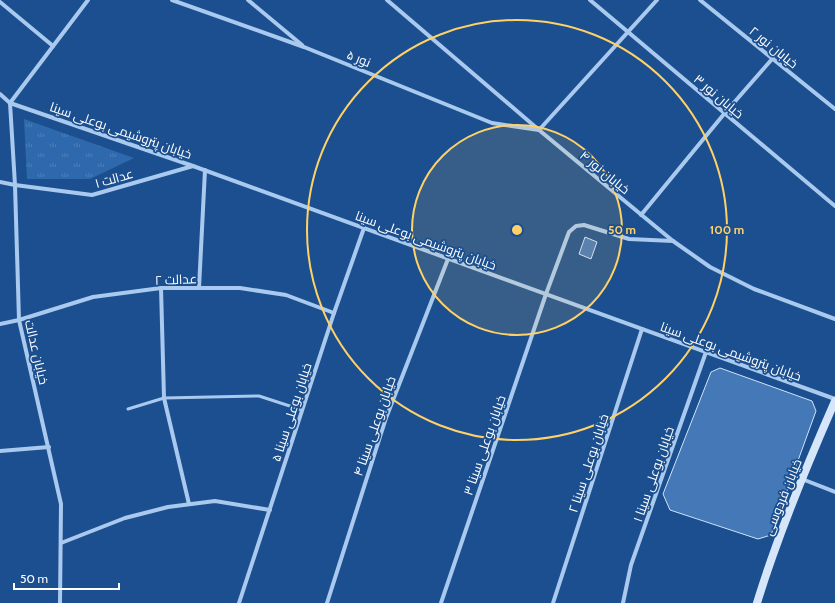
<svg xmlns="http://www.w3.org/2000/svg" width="835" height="603" font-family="Cabin,Cairo,sans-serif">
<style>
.park{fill:url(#park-tufts)}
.building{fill:#4478b7;stroke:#cfe3fa}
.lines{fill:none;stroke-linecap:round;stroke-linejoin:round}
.lane{stroke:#a9c9ee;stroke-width:3}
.street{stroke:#a9c9ee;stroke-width:4}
.secondary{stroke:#d6e6fa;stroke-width:8}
.ring{fill:none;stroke:#ffd166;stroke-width:2}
.labels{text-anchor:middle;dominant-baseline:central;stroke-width:3.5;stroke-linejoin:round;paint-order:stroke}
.street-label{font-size:13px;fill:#fff;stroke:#1b4f8f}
.centre{fill:#ffd166;stroke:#1b4f8f;stroke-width:2}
.ring-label{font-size:12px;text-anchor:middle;font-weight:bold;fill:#ffd166;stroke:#1b4f8f;stroke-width:3.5;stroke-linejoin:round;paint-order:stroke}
</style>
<defs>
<pattern id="park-tufts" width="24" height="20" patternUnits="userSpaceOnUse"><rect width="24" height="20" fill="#2e69ad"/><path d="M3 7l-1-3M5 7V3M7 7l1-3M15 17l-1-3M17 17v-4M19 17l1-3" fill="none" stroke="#4d80b9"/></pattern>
</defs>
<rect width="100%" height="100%" fill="#1b4f8f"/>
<polygon class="park" points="24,119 134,158 90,179 27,179"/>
<g class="building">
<polygon points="585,237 597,242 591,259 579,254"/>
<polygon points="720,368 812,401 816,411 771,535 758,539 670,510 663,494 711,372"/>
</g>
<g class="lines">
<polyline class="lane" points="128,409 164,398 259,396 302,410"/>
<g class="street">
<polyline points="172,0 304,47 492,123 539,130 657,0"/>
<polyline points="248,0 302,45"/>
<polyline points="387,0 539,130 673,241 710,267 754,289 835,319"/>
<polyline points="590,0 835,206"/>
<polyline points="700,0 835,109"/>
<polyline points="0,2 53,46"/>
<polyline points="0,94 10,103 193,166 835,399"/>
<polyline points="10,103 15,185 19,320 61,504 60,603"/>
<polyline points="10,103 88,0"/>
<polyline points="0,182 15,185 92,195 193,166"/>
<polyline points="641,215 724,114 773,58"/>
<polyline points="161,288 164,398 189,504"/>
<polyline points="199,288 205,170"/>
<polyline points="0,324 19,320 93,297 161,288 240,288 286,295 334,313"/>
<polyline points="0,451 49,447"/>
<polyline points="802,479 835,492"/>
<polyline points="61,543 125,518 168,507 215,501 270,510"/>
<polyline points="239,603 334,313 364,228"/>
<polyline points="327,603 386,418 448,259"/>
<polyline points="441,603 546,294 569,232 576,226 584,225 629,239 673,241"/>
<polyline points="553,603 642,329"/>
<polyline points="623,603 631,565 706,352"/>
</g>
<path class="secondary" d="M757,603C778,534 806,467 835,401"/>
</g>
<circle cx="517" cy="230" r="105" fill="#ffd166" fill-opacity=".12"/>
<g class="ring">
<circle cx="517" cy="230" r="105"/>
<circle cx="517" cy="230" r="210"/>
</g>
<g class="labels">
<g class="street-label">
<text transform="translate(774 47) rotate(39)">خیابان نور ۲</text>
<text transform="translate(359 58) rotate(22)">نور ۵</text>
<text transform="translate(719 96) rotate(40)">خیابان نور ۳</text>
<text transform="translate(121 130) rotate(19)">خیابان پتروشیمی بوعلی سینا</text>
<text transform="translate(605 172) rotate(39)">خیابان نور ۴</text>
<text transform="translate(114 178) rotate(-16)">عدالت ۱</text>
<text transform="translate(426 240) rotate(20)">خیابان پتروشیمی بوعلی سینا</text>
<text transform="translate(176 279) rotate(-2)">عدالت ۲</text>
<text transform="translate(731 351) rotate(20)">خیابان پتروشیمی بوعلی سینا</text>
<text transform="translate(37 352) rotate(77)">خیابان عدالت</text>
<text transform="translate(291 412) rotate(-72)">خیابان بوعلی سینا ۵</text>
<text transform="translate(374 426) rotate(-71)">خیابان بوعلی سینا ۴</text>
<text transform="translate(484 445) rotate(-71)">خیابان بوعلی سینا ۳</text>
<text transform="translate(588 463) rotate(-72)">خیابان بوعلی سینا ۲</text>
<text transform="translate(653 474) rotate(-71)">خیابان بوعلی سینا ۱</text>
<text transform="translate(782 497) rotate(-68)">خیابان فردوسی</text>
</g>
</g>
<circle cx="517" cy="230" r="6" class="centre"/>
<g class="ring-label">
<text x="622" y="234">50 m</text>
<text x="727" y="234">100 m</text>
</g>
<path d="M14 583v6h105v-6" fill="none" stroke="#ffffff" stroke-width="2"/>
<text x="20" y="583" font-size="12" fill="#ffffff" stroke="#1b4f8f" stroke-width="3" paint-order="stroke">50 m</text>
</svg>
